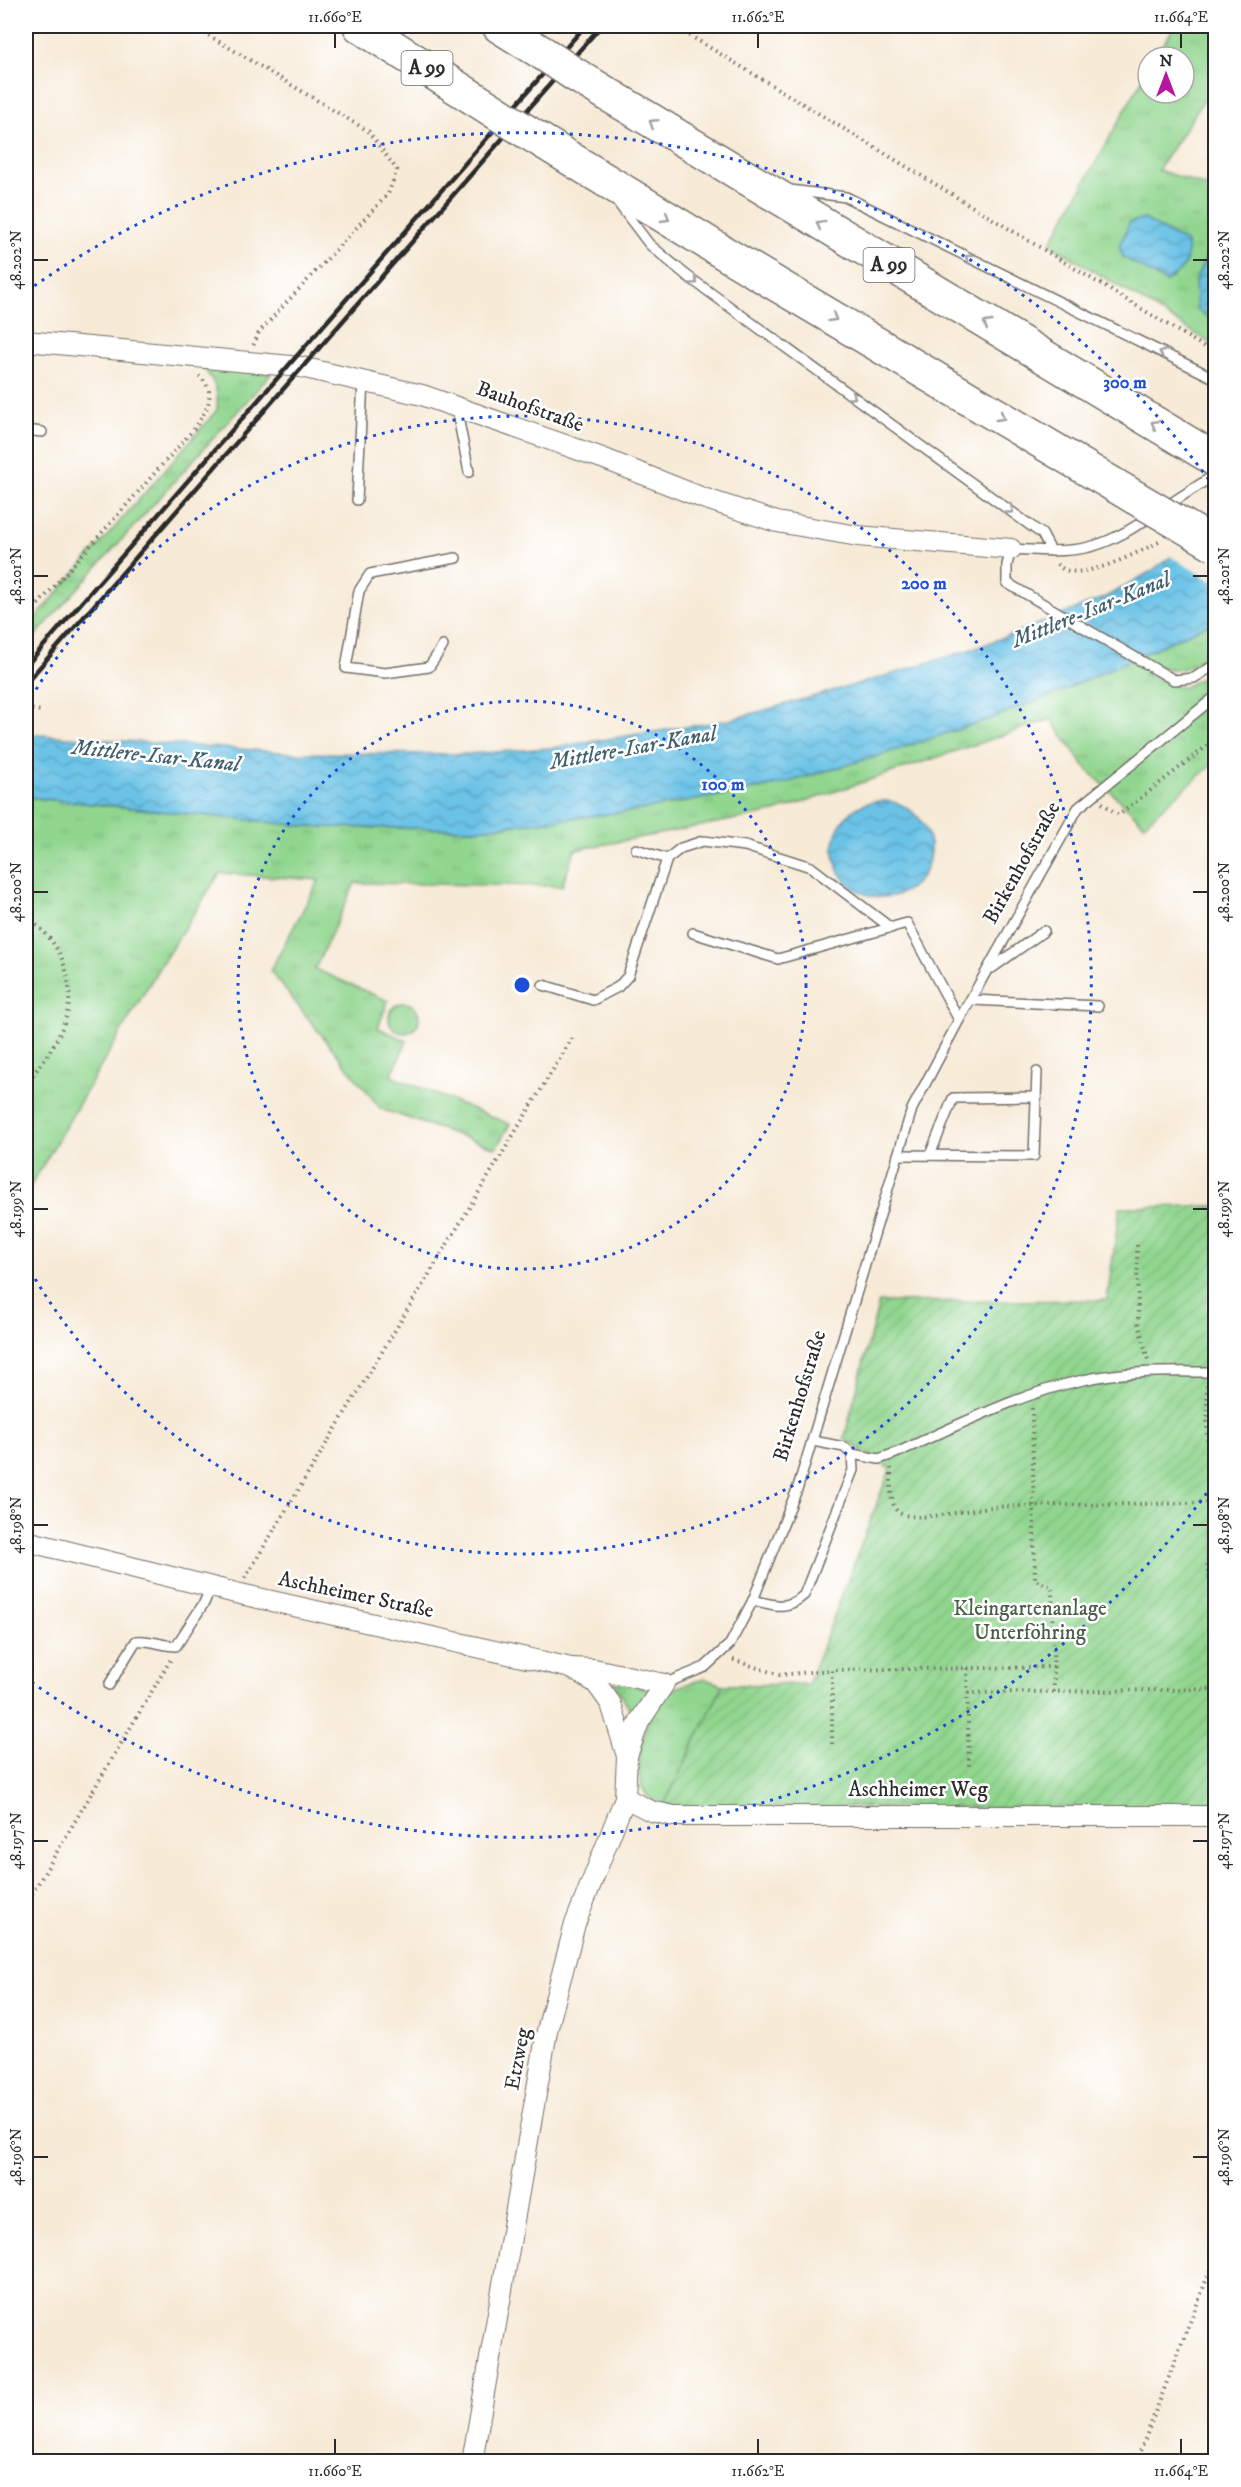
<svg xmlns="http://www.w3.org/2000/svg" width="1241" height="2487" font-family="'IM FELL DW Pica',serif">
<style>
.grass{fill:url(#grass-tufts);stroke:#5e805d;stroke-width:1.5}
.garden{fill:url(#garden-furrows);stroke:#5e805d;stroke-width:1.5}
.water{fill:url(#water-waves);stroke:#4a7789;stroke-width:1.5}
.pier{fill:#f7ead7}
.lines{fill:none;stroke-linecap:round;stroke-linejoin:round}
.lane-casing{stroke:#726e67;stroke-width:12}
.street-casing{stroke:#726e67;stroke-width:22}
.highway-casing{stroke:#726e67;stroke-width:36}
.path{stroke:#726e67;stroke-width:4;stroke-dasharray:1.5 4.5;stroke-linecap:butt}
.lane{stroke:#fff;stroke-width:9}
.street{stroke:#fff;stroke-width:20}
.highway{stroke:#fff;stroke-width:33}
.rail{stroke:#2b2b2b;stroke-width:4.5}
.highway-bridge-casing{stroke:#726e67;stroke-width:36;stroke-linecap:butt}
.highway-bridge{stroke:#fff;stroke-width:33}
.oneway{stroke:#a0a0a0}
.ticks{fill:none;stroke:#2b2b2b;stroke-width:2}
.ring{fill:none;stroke:#1d4ed8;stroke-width:3;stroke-dasharray:3 6}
.labels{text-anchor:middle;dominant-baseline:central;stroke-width:5;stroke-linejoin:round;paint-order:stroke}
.shield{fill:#fff;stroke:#6b6b6b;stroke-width:1.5}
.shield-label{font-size:20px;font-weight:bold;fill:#2b2b2b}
.street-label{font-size:21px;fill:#2b2b2b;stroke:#fff}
.park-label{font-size:21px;fill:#4a5e49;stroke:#fff}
.water-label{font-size:22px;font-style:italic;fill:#41606d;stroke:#fff}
.centre{fill:#1d4ed8;stroke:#fff;stroke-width:3}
.ring-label{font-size:18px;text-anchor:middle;font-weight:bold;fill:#1d4ed8;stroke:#fff;stroke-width:5;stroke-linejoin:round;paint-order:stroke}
.neatline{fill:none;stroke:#2b2b2b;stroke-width:2}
.ticks-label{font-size:15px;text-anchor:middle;fill:#2b2b2b}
</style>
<defs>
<pattern id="grass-tufts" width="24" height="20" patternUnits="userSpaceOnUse" patternTransform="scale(1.5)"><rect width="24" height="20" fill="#91d68f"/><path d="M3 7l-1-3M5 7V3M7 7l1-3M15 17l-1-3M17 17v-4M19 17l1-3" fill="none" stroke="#7db87c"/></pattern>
<pattern id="garden-furrows" width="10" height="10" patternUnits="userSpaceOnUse" patternTransform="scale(1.5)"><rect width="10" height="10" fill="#91d68f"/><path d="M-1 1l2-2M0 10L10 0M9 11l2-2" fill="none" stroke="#7db87c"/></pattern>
<pattern id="water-waves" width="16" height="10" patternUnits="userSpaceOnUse" patternTransform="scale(1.5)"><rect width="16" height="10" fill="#6ac3e7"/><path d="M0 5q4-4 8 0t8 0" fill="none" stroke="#579fbb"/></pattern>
</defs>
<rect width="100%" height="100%" fill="#fff"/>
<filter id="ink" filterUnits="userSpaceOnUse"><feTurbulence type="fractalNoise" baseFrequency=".0167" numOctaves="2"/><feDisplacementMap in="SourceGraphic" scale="12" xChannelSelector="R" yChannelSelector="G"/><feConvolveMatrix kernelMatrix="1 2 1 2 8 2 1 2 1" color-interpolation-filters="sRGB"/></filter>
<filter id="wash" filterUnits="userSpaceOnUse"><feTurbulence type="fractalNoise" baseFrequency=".008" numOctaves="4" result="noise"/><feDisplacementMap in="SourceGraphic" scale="24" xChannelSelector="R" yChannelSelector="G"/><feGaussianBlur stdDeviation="1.35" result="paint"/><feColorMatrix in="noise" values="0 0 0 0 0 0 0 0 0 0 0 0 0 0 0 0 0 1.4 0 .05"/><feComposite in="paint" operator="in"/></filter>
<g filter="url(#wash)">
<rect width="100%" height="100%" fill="#f7ead7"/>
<g class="grass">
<polygon points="1175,26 1215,26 1215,83 1158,170 1215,189 1215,346 1050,244 1148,69 1148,93 1184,93 1184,57 1155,57"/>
<path d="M202,367L271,374L26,646V629L217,410C218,391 216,382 202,367Z"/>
<path d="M1215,621V650C1195,663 1184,676 1159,666L1144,674L1183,688L1215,670V762L1144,824L1084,766L1051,719L774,812L575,850L562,886L355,883L315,969L388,1001L378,1028L407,1041L391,1076L510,1124L496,1148L381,1109L270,971L319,880L220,873L157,971L26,1194V797L315,827L478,829L634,811L782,784L987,720L1062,691Z"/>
<circle cx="404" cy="1018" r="15"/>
<path d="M705,1679L723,1685L663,1807C652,1802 643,1794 640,1780C636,1759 646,1712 662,1697C673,1686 691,1683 705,1679Z"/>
<polygon points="613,1682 650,1689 635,1718"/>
</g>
<polygon class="garden" points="1215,1206 1215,1808 663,1807 723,1685 808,1684 890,1469 844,1439 879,1302 1107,1300 1120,1207"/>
<g class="water">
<path d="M1144,219L1187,243C1189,265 1183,270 1166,282L1123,257L1119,246L1130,222Z"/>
<polygon points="1215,250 1215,321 1197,310 1195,282 1207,254"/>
<polygon points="1215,525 1216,621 1213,622 1062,691 987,720 878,756 782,784 634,811 478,829 315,827 26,797 26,734 294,753 467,754 551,748 729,720 886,676 979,647 1104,598 1150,572"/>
<circle cx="882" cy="849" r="48"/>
</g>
<polygon class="pier" points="1215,522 1216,522 1215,583 1168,555"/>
</g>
<g filter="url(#ink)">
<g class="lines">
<g class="lane-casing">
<g id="lane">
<polyline points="790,190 846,197 1216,379"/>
<polyline points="618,203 649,244 686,275 1042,534 1051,551"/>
<polyline points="456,407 469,472"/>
<polyline points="26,430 42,432"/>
<polyline points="357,500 363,381"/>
<polyline points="1165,507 1216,474"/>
<path d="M1153,515C1096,553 1079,553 1011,549L1007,565V583L1174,680L1194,678L1216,664"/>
<polyline points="443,646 429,667 385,673 346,668 359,591 370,574 456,558"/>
<polyline points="636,849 667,859"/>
<polyline points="693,933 778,959 907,923 959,1020"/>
<polyline points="992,968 1044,931"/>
<polyline points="543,985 593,1000 618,987 628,976 667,859 681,848 703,841 745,846 811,867 891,928"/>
<polyline points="972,1000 1098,1006"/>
<polyline points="898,1155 1034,1156 1037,1072"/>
<polyline points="930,1155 953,1098 1036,1097"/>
<path d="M852,1454L879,1459L896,1453C957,1426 1018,1394 1083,1380C1126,1370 1172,1372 1216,1372"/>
<path d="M753,1600C774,1605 786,1611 804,1595L853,1470L852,1454L844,1447L813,1441"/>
<polyline points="664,1684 705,1667 730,1644 753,1600 798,1487 912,1109 959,1020 1078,808 1216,696"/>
<path d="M109,1685L136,1641C150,1639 161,1646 176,1646L204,1603L211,1587"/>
</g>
</g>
<g class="street-casing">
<g id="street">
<polyline points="26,341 301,367 422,395 602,458 703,498 777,522 858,536 1011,549"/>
<polyline points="26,1541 236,1593 571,1668 596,1683 611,1704 627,1756"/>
<polyline points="625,1798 651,1811 674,1816 1216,1816"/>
<polyline points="472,2462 547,2031 575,1924 625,1798 627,1756 639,1722 664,1684 594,1669 571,1668"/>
</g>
</g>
<g class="highway-casing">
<g id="highway">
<polyline points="360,26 494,111"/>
<polyline points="499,26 544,54"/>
<polyline points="574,74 1216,460"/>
<polyline points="527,132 734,259 1136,498"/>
</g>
</g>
<g class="path">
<polyline points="193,26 368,131 397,170 388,194 259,332 253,346"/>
<polyline points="674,26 1216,354"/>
<polyline points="26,29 27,26"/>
<path d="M1057,564C1075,587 1140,551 1161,541"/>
<path d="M26,618L194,429C206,411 219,394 199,376"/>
<polyline points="26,709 42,711"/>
<polyline points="1102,803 1119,815 1216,739"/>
<path d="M26,919C43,927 54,942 62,959C83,1011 56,1044 26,1084"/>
<polyline points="1137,1245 1138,1322 1148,1360"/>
<polyline points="1207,1385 1208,1576 1216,1584"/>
<polyline points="1032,1408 1035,1580 1052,1587 1054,1692"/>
<path d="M891,1468C892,1480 887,1508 902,1514C923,1522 969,1509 992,1507C1067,1504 1141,1505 1216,1502"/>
<polyline points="245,1578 574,1035"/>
<polyline points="733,1660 780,1675 832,1670"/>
<polyline points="967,1668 969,1770"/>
<polyline points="968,1693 1216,1689"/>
<polyline points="832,1744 832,1670 1054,1667"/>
<polyline points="26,1904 171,1659"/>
<polyline points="1136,2462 1216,2255"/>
</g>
<use href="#lane" class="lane"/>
<use href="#street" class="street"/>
<use href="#highway" class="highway"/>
<g class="rail">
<polyline points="26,666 585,26"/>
<polyline points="26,683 601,26"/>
</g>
<g class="highway-bridge-casing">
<g id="highway-bridge">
<polyline points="544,54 574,74"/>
<polyline points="494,111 527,132"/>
<polyline points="1136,498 1216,545"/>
</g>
</g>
<use href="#highway-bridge" class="highway-bridge"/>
</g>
<defs><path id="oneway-chevron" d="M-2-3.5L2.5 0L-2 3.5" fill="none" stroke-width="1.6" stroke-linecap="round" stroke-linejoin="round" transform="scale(1.5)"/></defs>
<g class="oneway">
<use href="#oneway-chevron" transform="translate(653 123) rotate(-148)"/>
<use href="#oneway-chevron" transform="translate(666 218) rotate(31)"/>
<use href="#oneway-chevron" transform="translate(820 224) rotate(-149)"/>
<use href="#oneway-chevron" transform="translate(969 258) rotate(-154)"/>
<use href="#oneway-chevron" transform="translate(694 281) rotate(36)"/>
<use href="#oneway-chevron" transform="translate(833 318) rotate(31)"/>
<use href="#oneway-chevron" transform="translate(987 324) rotate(-149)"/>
<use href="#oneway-chevron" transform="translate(1163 353) rotate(-154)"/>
<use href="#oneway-chevron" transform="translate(852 396) rotate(36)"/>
<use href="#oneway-chevron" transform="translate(1001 417) rotate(31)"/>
<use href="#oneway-chevron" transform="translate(1155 424) rotate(-149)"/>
<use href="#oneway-chevron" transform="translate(1010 510) rotate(36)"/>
</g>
</g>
<path class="ticks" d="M335,33V48M758,33V48M1181,33V48M33,260H48M1193,260H1208M33,576H48M1193,576H1208M33,892H48M1193,892H1208M33,1209H48M1193,1209H1208M33,1525H48M1193,1525H1208M33,1841H48M1193,1841H1208M33,2157H48M1193,2157H1208M335,2439V2454M758,2439V2454M1181,2439V2454"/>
<g class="ring">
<circle cx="522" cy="985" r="284"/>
<path d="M27 705A569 569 0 1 1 27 1265"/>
<path d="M1212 1486A853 853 0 0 1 27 1679M27 291A853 853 0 0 1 1212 484"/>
</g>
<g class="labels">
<g class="shield">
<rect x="401.5" y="51" width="51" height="34" rx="4.5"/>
<rect x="863.5" y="248" width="51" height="34" rx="4.5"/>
</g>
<g class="shield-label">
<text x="427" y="68">A 99</text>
<text x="889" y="265">A 99</text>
</g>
<g class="street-label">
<text transform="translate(530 407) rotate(20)">Bauhofstraße</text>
<text transform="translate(1022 863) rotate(-61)">Birkenhofstraße</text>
<text transform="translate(800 1396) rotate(-73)">Birkenhofstraße</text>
<text transform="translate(356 1595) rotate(12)">Aschheimer Straße</text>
<text x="918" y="1790">Aschheimer Weg</text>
<text transform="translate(518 2059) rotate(-79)">Etzweg</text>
</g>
<g class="park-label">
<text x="1030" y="1609">Kleingartenanlage<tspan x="1030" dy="24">Unterföhring</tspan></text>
</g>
<g class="water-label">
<text transform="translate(1091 610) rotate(-22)">Mittlere-Isar-Kanal</text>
<text transform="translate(633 748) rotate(-10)">Mittlere-Isar-Kanal</text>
<text transform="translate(156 756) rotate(6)">Mittlere-Isar-Kanal</text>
</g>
</g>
<circle cx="522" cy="985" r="9" class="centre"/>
<g class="ring-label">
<text x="1125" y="388">300 m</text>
<text x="924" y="589">200 m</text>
<text x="723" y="790">100 m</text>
</g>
<rect width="1241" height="2487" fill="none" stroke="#fff" stroke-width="66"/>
<g transform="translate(1166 75)"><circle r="28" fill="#ffffff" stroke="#aaaaaa" stroke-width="1.5"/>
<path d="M0-4.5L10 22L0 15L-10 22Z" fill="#b5179e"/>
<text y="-9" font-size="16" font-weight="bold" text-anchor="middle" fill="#2b2b2b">N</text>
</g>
<rect x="33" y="33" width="1175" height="2421" class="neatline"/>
<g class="ticks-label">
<text x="335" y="22">11.660°E</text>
<text x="758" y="22">11.662°E</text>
<text x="1181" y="22">11.664°E</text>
<text transform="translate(16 260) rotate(-90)" y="5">48.202°N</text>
<text transform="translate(1224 260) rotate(-90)" y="5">48.202°N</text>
<text transform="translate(16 576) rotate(-90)" y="5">48.201°N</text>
<text transform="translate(1224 576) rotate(-90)" y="5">48.201°N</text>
<text transform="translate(16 892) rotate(-90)" y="5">48.200°N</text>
<text transform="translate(1224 892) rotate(-90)" y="5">48.200°N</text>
<text transform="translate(16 1209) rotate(-90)" y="5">48.199°N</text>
<text transform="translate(1224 1209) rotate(-90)" y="5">48.199°N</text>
<text transform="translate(16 1525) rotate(-90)" y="5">48.198°N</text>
<text transform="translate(1224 1525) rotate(-90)" y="5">48.198°N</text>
<text transform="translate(16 1841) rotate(-90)" y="5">48.197°N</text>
<text transform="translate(1224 1841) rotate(-90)" y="5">48.197°N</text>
<text transform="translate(16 2157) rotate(-90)" y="5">48.196°N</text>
<text transform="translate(1224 2157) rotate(-90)" y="5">48.196°N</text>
<text x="335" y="2476">11.660°E</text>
<text x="758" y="2476">11.662°E</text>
<text x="1181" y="2476">11.664°E</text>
</g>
</svg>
